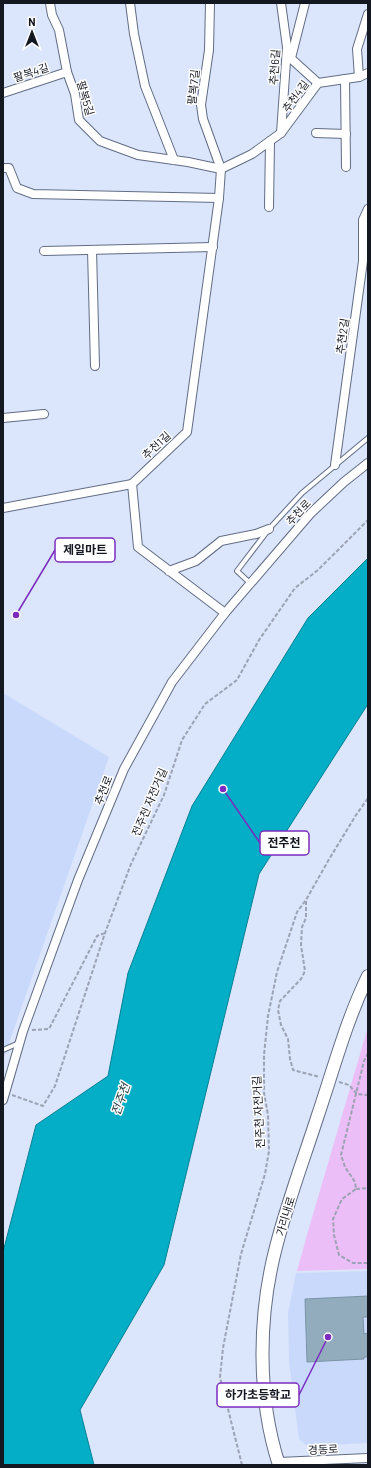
<svg xmlns="http://www.w3.org/2000/svg" width="371" height="1468" font-family="Barlow,'Noto Sans KR',sans-serif">
<style>
.built{fill:#c9d9fb}
.green{fill:#ecbef7}
.water{fill:#03aec6;stroke:#088194}
.building{fill:#92acbe;stroke:#7a94a6}
.lines{fill:none;stroke-linecap:round;stroke-linejoin:round}
.lane-casing{stroke:#626d85;stroke-width:6}
.street-casing{stroke:#626d85;stroke-width:10}
.secondary-casing{stroke:#626d85;stroke-width:14}
.path{stroke:#9ba3b4;stroke-width:2;stroke-dasharray:4 2;stroke-linecap:butt}
.lane{stroke:#fff;stroke-width:4}
.street{stroke:#fff;stroke-width:8}
.secondary{stroke:#fff;stroke-width:12}
.labels{text-anchor:middle;dominant-baseline:central;stroke-width:3;stroke-linejoin:round;paint-order:stroke}
.street-label{font-size:11px;fill:#141821;stroke:#fff}
.water-label{font-size:12px;font-style:italic;fill:#1c3337;stroke:#fff}
.leader{fill:none;stroke:#7b2cbf;stroke-width:1.5}
.callout-dot{fill:#7b2cbf;stroke:#fff;stroke-width:1.5}
.callout{fill:#fff;stroke:#7b2cbf;stroke-width:1.5}
.callout-label{font-size:12px;text-anchor:middle;font-weight:bold;fill:#141821}
</style>
<rect width="100%" height="100%" fill="#dbe5fb"/>
<g class="built">
<polygon points="3,693 109,757 3,1060"/>
<polygon points="368,1271 368,1443 307,1446 299,1439 289,1362 288,1313 296,1273"/>
</g>
<polygon class="green" points="368,1027 368,1269 297,1271 309,1228"/>
<polygon class="water" points="368,558 368,704 259,874 164,1265 80,1410 94,1465 3,1465 3,1252 36,1125 108,1076 128,973 192,806 308,618"/>
<polygon class="building" points="368,1296 368,1317 363,1317 364,1334 368,1333 368,1357 364,1357 364,1359 307,1362 305,1299"/>
<g class="lines">
<g class="lane-casing">
<g id="lane">
<polyline points="250,583 237,571 269,529 302,493 368,438"/>
<polyline points="3,1050 19,1043"/>
</g>
</g>
<g class="street-casing">
<g id="street">
<polyline points="50,3 52,15 59,30 67,72 75,94 79,120 100,141 138,155 188,162 221,169"/>
<polyline points="130,3 134,34 145,86 174,160"/>
<polyline points="210,3 209,50 201,105 203,119 221,169 219,198 187,432 132,484 138,547 225,613"/>
<polyline points="281,3 287,47 281,133"/>
<polyline points="287,55 318,83"/>
<polyline points="291,58 305,3"/>
<polyline points="359,77 357,49 368,14"/>
<polyline points="345,79 346,167"/>
<polyline points="3,93 67,72"/>
<polyline points="316,133 346,134"/>
<polyline points="3,168 9,168 17,188 33,194 219,198"/>
<polyline points="221,169 252,154 281,133 318,83 359,77 368,73"/>
<polyline points="269,207 270,141"/>
<polyline points="92,250 95,366"/>
<polyline points="44,251 213,247"/>
<polyline points="3,418 44,414"/>
<polyline points="335,465 363,261 363,220 368,209"/>
<polyline points="3,508 132,484"/>
<polyline points="169,571 196,561 221,541 256,534 269,529"/>
<polyline points="3,1100 23,1031 78,880 124,769 172,682 225,613 311,513 344,482 368,463"/>
<polyline points="279,1462 368,1458"/>
</g>
</g>
<g class="secondary-casing">
<path id="secondary" d="M279,1465C257,1397 258,1316 276,1247C287,1204 303,1161 317,1118C333,1071 346,1021 368,976"/>
</g>
<g class="path">
<polyline points="306,901 306,918 302,927 301,945 305,971 301,979 280,1001 278,1010 281,1025 288,1039 290,1059 293,1070 320,1077"/>
<polyline points="32,1030 49,1029 97,936 105,933"/>
<polyline points="368,1053 364,1061 341,1155 345,1167 355,1182 356,1189 342,1199 333,1219 334,1235 339,1255 353,1263 368,1263"/>
<polyline points="339,1082 349,1085 357,1094 368,1095"/>
<polyline points="12,1095 43,1106 55,1086 105,933 131,864 164,795 182,740 205,704 237,680 259,640 295,588 318,570 368,520"/>
<polyline points="368,1096 368,1107"/>
<polyline points="356,1189 368,1188"/>
<polyline points="242,1465 220,1377 223,1348 241,1254 265,1174 269,1151 268,1115 264,1093 264,1055 268,1016 277,972 297,912 306,900 328,861 356,815 368,798"/>
</g>
<use href="#lane" class="lane"/>
<use href="#street" class="street"/>
<use href="#secondary" class="secondary"/>
</g>
<g class="labels">
<g class="street-label">
<text transform="translate(274 67) rotate(-86)">추천6길</text>
<text transform="translate(31 72) rotate(-18)">팔복4길</text>
<text transform="translate(193 87) rotate(-84)">팔복7길</text>
<text transform="translate(295 96) rotate(-54)">추천4길</text>
<text transform="translate(86 98) rotate(74)">팔복5길</text>
<text transform="translate(342 336) rotate(-82)">추천2길</text>
<text transform="translate(156 445) rotate(-43)">추천1길</text>
<text transform="translate(298 512) rotate(-47)">추천로</text>
<text transform="translate(103 790) rotate(-68)">추천로</text>
<text transform="translate(149 802) rotate(-67)">전주천 자전거길</text>
<text transform="translate(258 1112) rotate(-93)">전주천 자전거길</text>
<text transform="translate(285 1216) rotate(-73)">가리내로</text>
<text transform="translate(323 1449) rotate(-3)">경동로</text>
</g>
<g class="water-label">
<text transform="translate(120 1099) rotate(-71)">전주천</text>
</g>
</g>
<path class="leader" d="M16 615L55 550M223 789L260 843M328 1337L299 1395"/>
<g class="callout-dot">
<circle cx="16" cy="615" r="4"/>
<circle cx="223" cy="789" r="4"/>
<circle cx="328" cy="1337" r="4"/>
</g>
<g class="callout">
<rect x="55" y="538" width="60" height="24" rx="4"/>
<rect x="260" y="831" width="49" height="24" rx="4"/>
<rect x="217" y="1383" width="82" height="24" rx="4"/>
</g>
<g class="callout-label">
<text x="85" y="554">제일마트</text>
<text x="284" y="847">전주천</text>
<text x="258" y="1399">하가초등학교</text>
</g>
<rect width="371" height="1468" fill="none" stroke="#141821" stroke-width="8"/>
<g transform="translate(32 32)" stroke="#ffffff" stroke-width="3" paint-order="stroke">
<path d="M0-3L7 15L0 10L-7 15Z" fill="#141821"/>
<text y="-6" font-size="11" font-weight="bold" text-anchor="middle" fill="#141821">N</text>
</g>
</svg>
